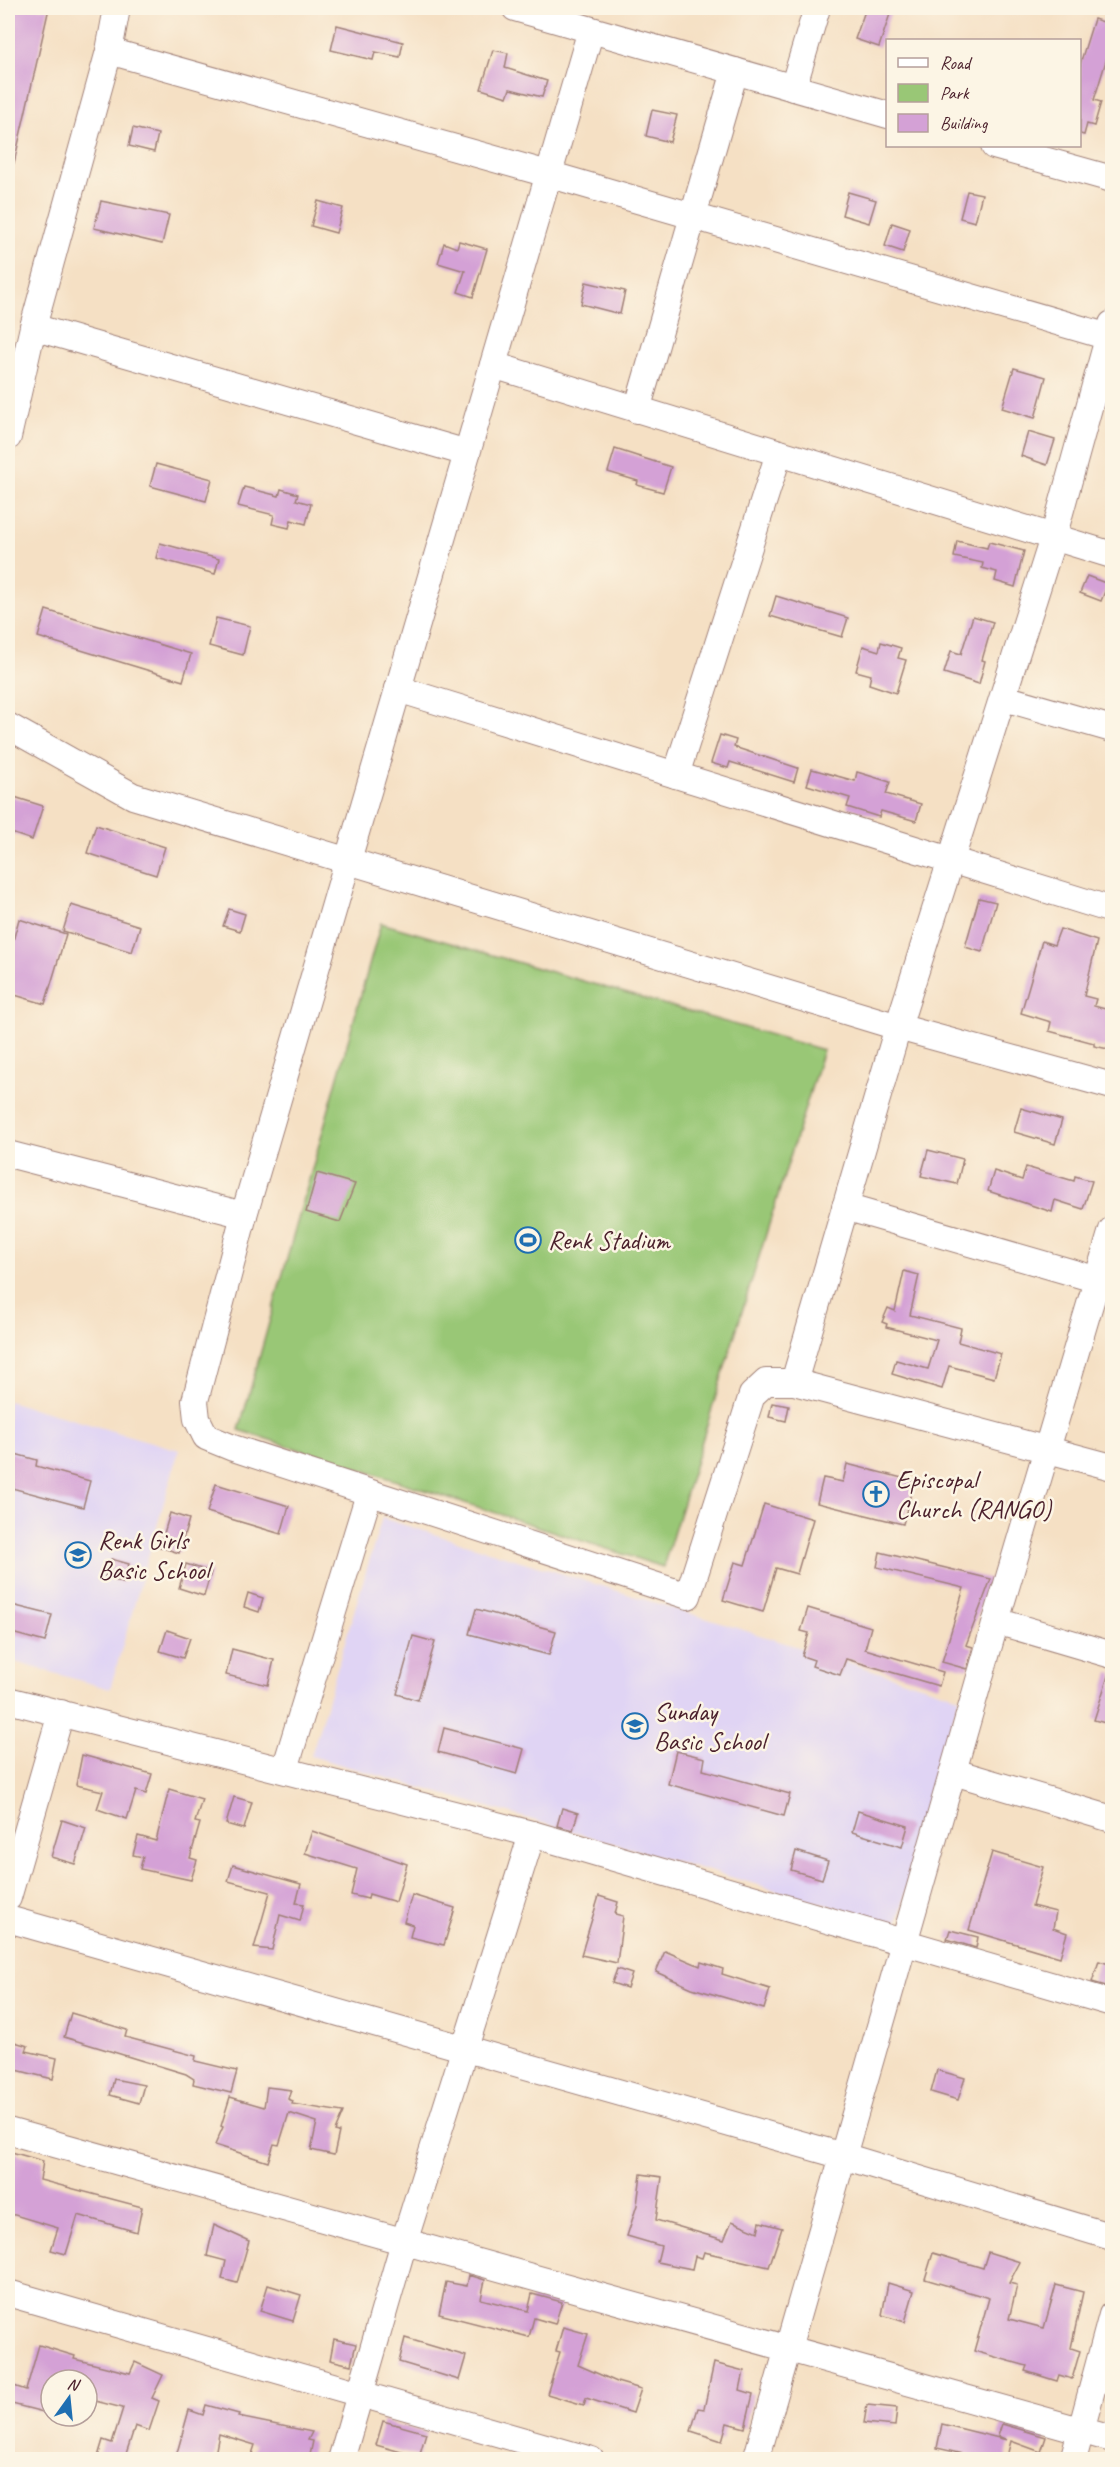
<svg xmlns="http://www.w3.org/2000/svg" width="1120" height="2467" font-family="Caveat,sans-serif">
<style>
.built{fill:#e0d4f4}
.green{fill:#99c776;stroke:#727350;stroke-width:1.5}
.building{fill:#d4a1d6}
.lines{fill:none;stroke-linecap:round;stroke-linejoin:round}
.minor-casing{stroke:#a08078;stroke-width:28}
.minor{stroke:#fff;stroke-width:26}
.labels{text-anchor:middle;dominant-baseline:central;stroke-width:5;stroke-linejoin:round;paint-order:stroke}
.poi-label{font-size:26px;fill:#4a1f2b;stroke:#fcf5e5;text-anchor:start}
</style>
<rect width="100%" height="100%" fill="#fcf5e5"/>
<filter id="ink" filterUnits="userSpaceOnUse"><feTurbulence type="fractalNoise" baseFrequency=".0167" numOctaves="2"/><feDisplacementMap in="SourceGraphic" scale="12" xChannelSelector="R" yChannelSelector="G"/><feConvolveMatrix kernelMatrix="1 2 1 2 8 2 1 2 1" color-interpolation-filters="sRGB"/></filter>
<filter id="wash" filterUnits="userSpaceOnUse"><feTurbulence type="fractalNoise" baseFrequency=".008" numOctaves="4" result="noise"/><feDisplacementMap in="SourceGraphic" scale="24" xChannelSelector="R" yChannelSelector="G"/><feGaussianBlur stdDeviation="1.35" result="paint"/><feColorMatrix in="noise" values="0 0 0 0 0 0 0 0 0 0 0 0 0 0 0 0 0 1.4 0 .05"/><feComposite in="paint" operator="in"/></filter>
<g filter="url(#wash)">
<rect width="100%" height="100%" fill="#f5e0c4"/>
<g class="built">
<polygon points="8,1401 179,1450 110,1689 8,1660"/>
<polygon points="382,1518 959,1697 897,1925 311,1756"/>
</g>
<polygon class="green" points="381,923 823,1050 663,1567 239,1430"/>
<g id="blocks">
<g class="building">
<polygon points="8,8 49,8 14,163 8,163"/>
<polygon points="866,8 892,8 879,47 855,39"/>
<polygon points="1094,19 1113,25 1113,38 1094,100 1101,102 1094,126 1087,124 1084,135 1080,134 1080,64"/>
<polygon points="337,25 403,42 400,57 375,52 373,60 331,50"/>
<polygon points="493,50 508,53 505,68 547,81 542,97 510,89 507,97 481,89"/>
<polygon points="652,110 677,115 670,142 646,136"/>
<polygon points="133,128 158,134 154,152 129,146"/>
<polygon points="967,191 982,194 975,222 960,218"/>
<polygon points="848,192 876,200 869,223 842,215"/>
<polygon points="101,201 169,215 162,244 94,228"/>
<polygon points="318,201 343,208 336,233 311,226"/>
<polygon points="892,223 910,229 903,252 885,246"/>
<polygon points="459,241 487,249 473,297 458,292 465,271 438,263 444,243 457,248"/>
<polygon points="586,282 625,291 620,314 581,304"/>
<polygon points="1014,368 1046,377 1035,418 1002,408"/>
<polygon points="1028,432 1055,440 1047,465 1021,456"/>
<polygon points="615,449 671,467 663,492 637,485 638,481 608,472"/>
<polygon points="156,464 212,479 206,501 150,486"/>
<polygon points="244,487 279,496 281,489 298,494 296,500 311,504 306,524 291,520 289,528 272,524 274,515 238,506"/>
<polygon points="957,541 987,548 989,542 1024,551 1015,587 995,581 997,572 982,568 983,563 954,557"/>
<polygon points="160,543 219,559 215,574 156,558"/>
<polygon points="1087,576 1108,584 1101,601 1080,593"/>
<polygon points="776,596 848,618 842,637 770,616"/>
<polygon points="46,610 191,654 183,681 38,637"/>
<polygon points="973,616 993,622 982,660 985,661 979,684 944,673 951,651 961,654"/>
<polygon points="216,618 250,626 243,655 209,646"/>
<polygon points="881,642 901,648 898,658 906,660 896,693 869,684 871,675 856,671 863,646 879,651"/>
<polygon points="720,735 736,740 734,747 798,768 794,782 730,762 728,768 711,763"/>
<polygon points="812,769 855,781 857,772 890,782 886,794 921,804 916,821 881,811 879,817 847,807 850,798 807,785"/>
<polygon points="8,795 43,806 32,840 8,832"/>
<polygon points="96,825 165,847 156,875 87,853"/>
<polygon points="979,898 996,902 982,952 965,947"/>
<polygon points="71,905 140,926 132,952 63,931"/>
<polygon points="229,909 245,914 240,931 223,926"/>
<polygon points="19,919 66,934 45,1004 8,993 8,959"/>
<polygon points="1060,929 1097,941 1084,996 1096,999 1094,1006 1113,1011 1113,1050 1094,1046 1094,1043 1049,1031 1051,1022 1021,1013 1042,941 1054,945"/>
<polygon points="1021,1108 1062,1120 1055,1144 1014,1132"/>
<polygon points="928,1150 963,1159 957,1184 921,1176"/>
<polygon points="1026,1167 1074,1181 1075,1176 1092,1181 1083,1209 1055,1200 1052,1212 988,1191 994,1171 1022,1180"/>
<polygon points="317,1173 355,1184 340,1222 306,1212"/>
<polygon points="904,1271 919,1275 910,1315 961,1328 958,1342 1001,1354 994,1378 949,1366 942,1389 892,1374 896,1360 928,1369 937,1340 886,1327 887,1324 882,1322 888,1308 895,1311"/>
<polygon points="772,1403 789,1406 786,1421 769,1417"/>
<polygon points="8,1452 37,1460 36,1466 90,1481 83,1507 8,1487"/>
<polygon points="847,1464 914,1481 903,1524 817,1503 823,1478 843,1482"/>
<polygon points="216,1484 289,1506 281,1534 207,1512"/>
<polygon points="764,1504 813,1519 797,1574 776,1568 763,1612 723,1600 735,1562 745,1565"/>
<polygon points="170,1513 189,1519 179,1553 160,1547"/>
<polygon points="880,1552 991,1579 966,1645 973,1647 967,1669 942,1662 964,1588 877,1567"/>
<polygon points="111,1559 129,1564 123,1583 105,1577"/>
<polygon points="186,1564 211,1572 204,1596 179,1588"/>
<polygon points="248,1593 263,1598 259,1612 244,1607"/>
<polygon points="8,1604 52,1615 45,1642 8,1632"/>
<polygon points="808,1608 871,1627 865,1649 943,1672 939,1686 846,1659 840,1675 812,1666 814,1660 802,1656 809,1633 801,1631"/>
<polygon points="476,1609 556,1631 549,1655 469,1634"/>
<polygon points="167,1630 190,1638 183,1658 160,1651"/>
<polygon points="413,1636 435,1642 418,1700 397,1694"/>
<polygon points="232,1649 274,1660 268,1685 226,1675"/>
<polygon points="1109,1673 1113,1674 1113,1725 1094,1720"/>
<polygon points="444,1728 524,1749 517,1774 438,1752"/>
<polygon points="676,1751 705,1758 703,1770 790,1794 784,1816 668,1784"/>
<polygon points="82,1755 152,1774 146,1794 136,1791 127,1819 97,1809 103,1791 76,1785"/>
<polygon points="169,1789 202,1799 195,1822 200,1823 190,1858 197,1860 191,1880 140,1869 143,1857 133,1855 138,1836 156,1841"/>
<polygon points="234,1797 252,1802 244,1829 226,1824"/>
<polygon points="562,1808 578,1813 573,1830 557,1826"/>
<polygon points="858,1811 908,1826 902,1847 852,1832"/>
<polygon points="62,1820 86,1828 75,1864 51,1857"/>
<polygon points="312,1831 407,1864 396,1902 369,1894 368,1899 351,1895 357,1869 305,1853"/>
<polygon points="796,1851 828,1861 822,1879 791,1870"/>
<polygon points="992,1852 1043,1867 1032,1906 1056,1912 1053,1928 1067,1933 1060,1957 969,1930"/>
<polygon points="233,1865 301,1884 296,1903 304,1904 300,1921 280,1915 272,1950 254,1948 270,1892 228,1881"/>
<polygon points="412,1895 455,1908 444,1945 410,1937 413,1925 404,1922"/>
<polygon points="599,1896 618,1902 615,1914 623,1916 617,1963 581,1955"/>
<polygon points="950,1930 978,1937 976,1948 947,1939"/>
<polygon points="665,1951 700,1966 701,1962 723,1969 722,1974 770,1989 764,2009 692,1988 656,1972"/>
<polygon points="1099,1961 1113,1965 1113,1988 1092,1982"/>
<polygon points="617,1969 632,1974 627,1988 612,1983"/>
<polygon points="71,2013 127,2030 125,2037 196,2056 195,2061 237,2071 231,2093 193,2084 194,2079 186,2074 64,2037"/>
<polygon points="8,2040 28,2046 26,2051 57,2058 53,2079 8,2068"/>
<polygon points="937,2070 965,2078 958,2100 931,2092"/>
<polygon points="114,2079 144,2085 139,2103 110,2095"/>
<polygon points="267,2087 291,2090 288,2099 293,2101 292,2104 343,2112 335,2131 339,2132 334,2155 311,2150 317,2122 289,2113 279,2145 274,2144 268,2162 215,2145 223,2127 221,2126 230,2097 264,2107"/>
<polygon points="8,2151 43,2161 40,2180 142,2207 137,2232 78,2215 66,2254 51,2250 58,2228 8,2213"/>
<polygon points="641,2174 662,2177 656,2220 724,2240 732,2221 758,2232 760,2222 782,2228 769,2267 704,2252 702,2258 695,2256 692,2269 657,2262 661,2246 627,2236 637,2205"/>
<polygon points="214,2225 249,2241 237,2283 222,2279 226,2261 207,2256"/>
<polygon points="988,2252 1020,2262 1009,2283 1017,2285 1009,2319 1044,2328 1056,2285 1083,2292 1071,2348 1080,2351 1072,2379 1059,2375 1057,2381 1025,2371 1027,2366 974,2351 989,2298 925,2279 933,2253 983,2268"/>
<polygon points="469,2275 485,2280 481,2299 528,2311 532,2294 562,2302 555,2324 534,2318 529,2337 439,2314 446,2282 467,2286"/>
<polygon points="888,2283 914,2291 905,2322 882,2315"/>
<polygon points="268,2285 301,2295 293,2321 260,2311"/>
<polygon points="563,2327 588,2334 578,2365 617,2382 641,2389 633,2413 586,2398 584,2405 547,2394 560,2352 556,2351"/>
<polygon points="405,2338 466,2356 459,2380 399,2362"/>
<polygon points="334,2339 356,2344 351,2365 330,2360"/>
<polygon points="39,2345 75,2356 74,2359 130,2373 135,2362 163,2375 152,2398 159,2401 149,2431 135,2426 124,2460 97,2460 103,2440 112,2443 123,2408 87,2399 87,2380 51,2380 51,2414 8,2403 8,2384 26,2390"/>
<polygon points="714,2363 744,2371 740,2390 753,2394 745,2428 727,2423 722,2441 691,2431 698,2408 704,2409"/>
<polygon points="206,2405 239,2414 238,2417 312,2432 308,2440 313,2441 309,2460 250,2460 255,2445 219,2434 214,2460 175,2460 189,2410 203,2415"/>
<polygon points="867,2405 897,2408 895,2426 864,2423"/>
<polygon points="383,2421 426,2433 419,2457 376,2445"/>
<polygon points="942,2424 1007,2440 998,2436 1002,2424 1046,2437 1041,2452 1011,2441 1006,2460 972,2460 972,2456 937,2448"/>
</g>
</g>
</g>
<g filter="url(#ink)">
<use href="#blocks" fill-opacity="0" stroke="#a08078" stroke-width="1.5"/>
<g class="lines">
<g class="minor-casing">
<g id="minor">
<polyline points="515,8 888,115"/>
<polyline points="591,30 244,1215 195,1401 197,1419 206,1437 233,1448 688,1596 752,1395 766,1382 794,1382"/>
<polyline points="109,51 548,174 1109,337"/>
<polyline points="793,88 817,8"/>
<polyline points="994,146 1112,179"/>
<polyline points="1112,324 1053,538 898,1027 794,1382 1112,1467"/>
<polyline points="33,327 467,453"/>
<polyline points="493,365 1112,555"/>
<polyline points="637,410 735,71"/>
<polyline points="8,437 33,327 109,51 117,8"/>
<polyline points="398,689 1112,910"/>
<polyline points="1004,698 1112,729"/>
<polyline points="8,726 133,796 898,1027 1112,1086"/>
<polyline points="676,775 779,453"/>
<polyline points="8,1154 244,1215"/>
<polyline points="845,1207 1112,1284"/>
<polyline points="996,1621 1112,1655"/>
<polyline points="8,1700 532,1834 1112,2003"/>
<polyline points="285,1769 369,1494"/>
<polyline points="954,1772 1112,1819"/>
<polyline points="8,1898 61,1713"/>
<polyline points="8,1919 843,2156 1112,2237"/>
<polyline points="8,2131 1112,2439"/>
<polyline points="8,2293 591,2460"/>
<polyline points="341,2460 404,2242 532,1834"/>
<polyline points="756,2460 996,1621 1112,1230"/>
<polyline points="1073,2460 1112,2315"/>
</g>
</g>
<use href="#minor" class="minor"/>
</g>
</g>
<defs>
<g id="stadium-ring" transform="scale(1.35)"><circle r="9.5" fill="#fcf5e5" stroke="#1f6fb2" stroke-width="1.5"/><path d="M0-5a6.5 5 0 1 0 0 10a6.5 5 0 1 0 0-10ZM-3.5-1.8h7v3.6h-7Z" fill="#1f6fb2"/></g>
<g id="church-ring" transform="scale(1.35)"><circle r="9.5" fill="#fcf5e5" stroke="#1f6fb2" stroke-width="1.5"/><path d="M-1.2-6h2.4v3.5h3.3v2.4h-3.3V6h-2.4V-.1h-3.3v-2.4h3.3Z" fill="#1f6fb2"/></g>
<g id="school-ring" transform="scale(1.35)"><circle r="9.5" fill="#fcf5e5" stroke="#1f6fb2" stroke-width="1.5"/><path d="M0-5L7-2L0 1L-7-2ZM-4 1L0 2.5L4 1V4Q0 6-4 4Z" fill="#1f6fb2"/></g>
</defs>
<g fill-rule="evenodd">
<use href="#stadium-ring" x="528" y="1240"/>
<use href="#church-ring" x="876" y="1494"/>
<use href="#school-ring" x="78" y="1555"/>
<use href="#school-ring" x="635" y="1726"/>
</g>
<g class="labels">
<g class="poi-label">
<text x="548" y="1240">Renk Stadium</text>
<text x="896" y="1479">Episcopal<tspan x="896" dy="30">Church (RANGO)</tspan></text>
<text x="98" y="1540">Renk Girls<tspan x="98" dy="30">Basic School</tspan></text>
<text x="654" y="1711">Sunday<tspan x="654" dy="30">Basic School</tspan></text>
</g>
</g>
<rect width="1120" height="2467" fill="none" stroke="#fcf5e5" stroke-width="30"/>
<rect x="886" y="39" width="195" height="108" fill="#fcf5e5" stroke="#b59f9b" stroke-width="1.5"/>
<rect x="898" y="58" width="30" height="9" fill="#ffffff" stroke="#b59f9b" stroke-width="1.5"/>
<text x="940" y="69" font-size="18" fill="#4a1f2b">Road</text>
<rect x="898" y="84" width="30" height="18" fill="#99c776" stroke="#b59f9b" stroke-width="1.5"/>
<text x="940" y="99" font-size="18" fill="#4a1f2b">Park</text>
<rect x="898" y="114" width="30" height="18" fill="#d4a1d6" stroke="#b59f9b" stroke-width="1.5"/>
<text x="940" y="129" font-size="18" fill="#4a1f2b">Building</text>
<g transform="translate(69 2398) rotate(15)"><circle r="28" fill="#fcf5e5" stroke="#b59f9b" stroke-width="1.5"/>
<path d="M0-4.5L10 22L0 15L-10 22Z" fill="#1f6fb2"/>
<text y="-9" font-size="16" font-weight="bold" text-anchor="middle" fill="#4a1f2b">N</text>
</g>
</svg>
